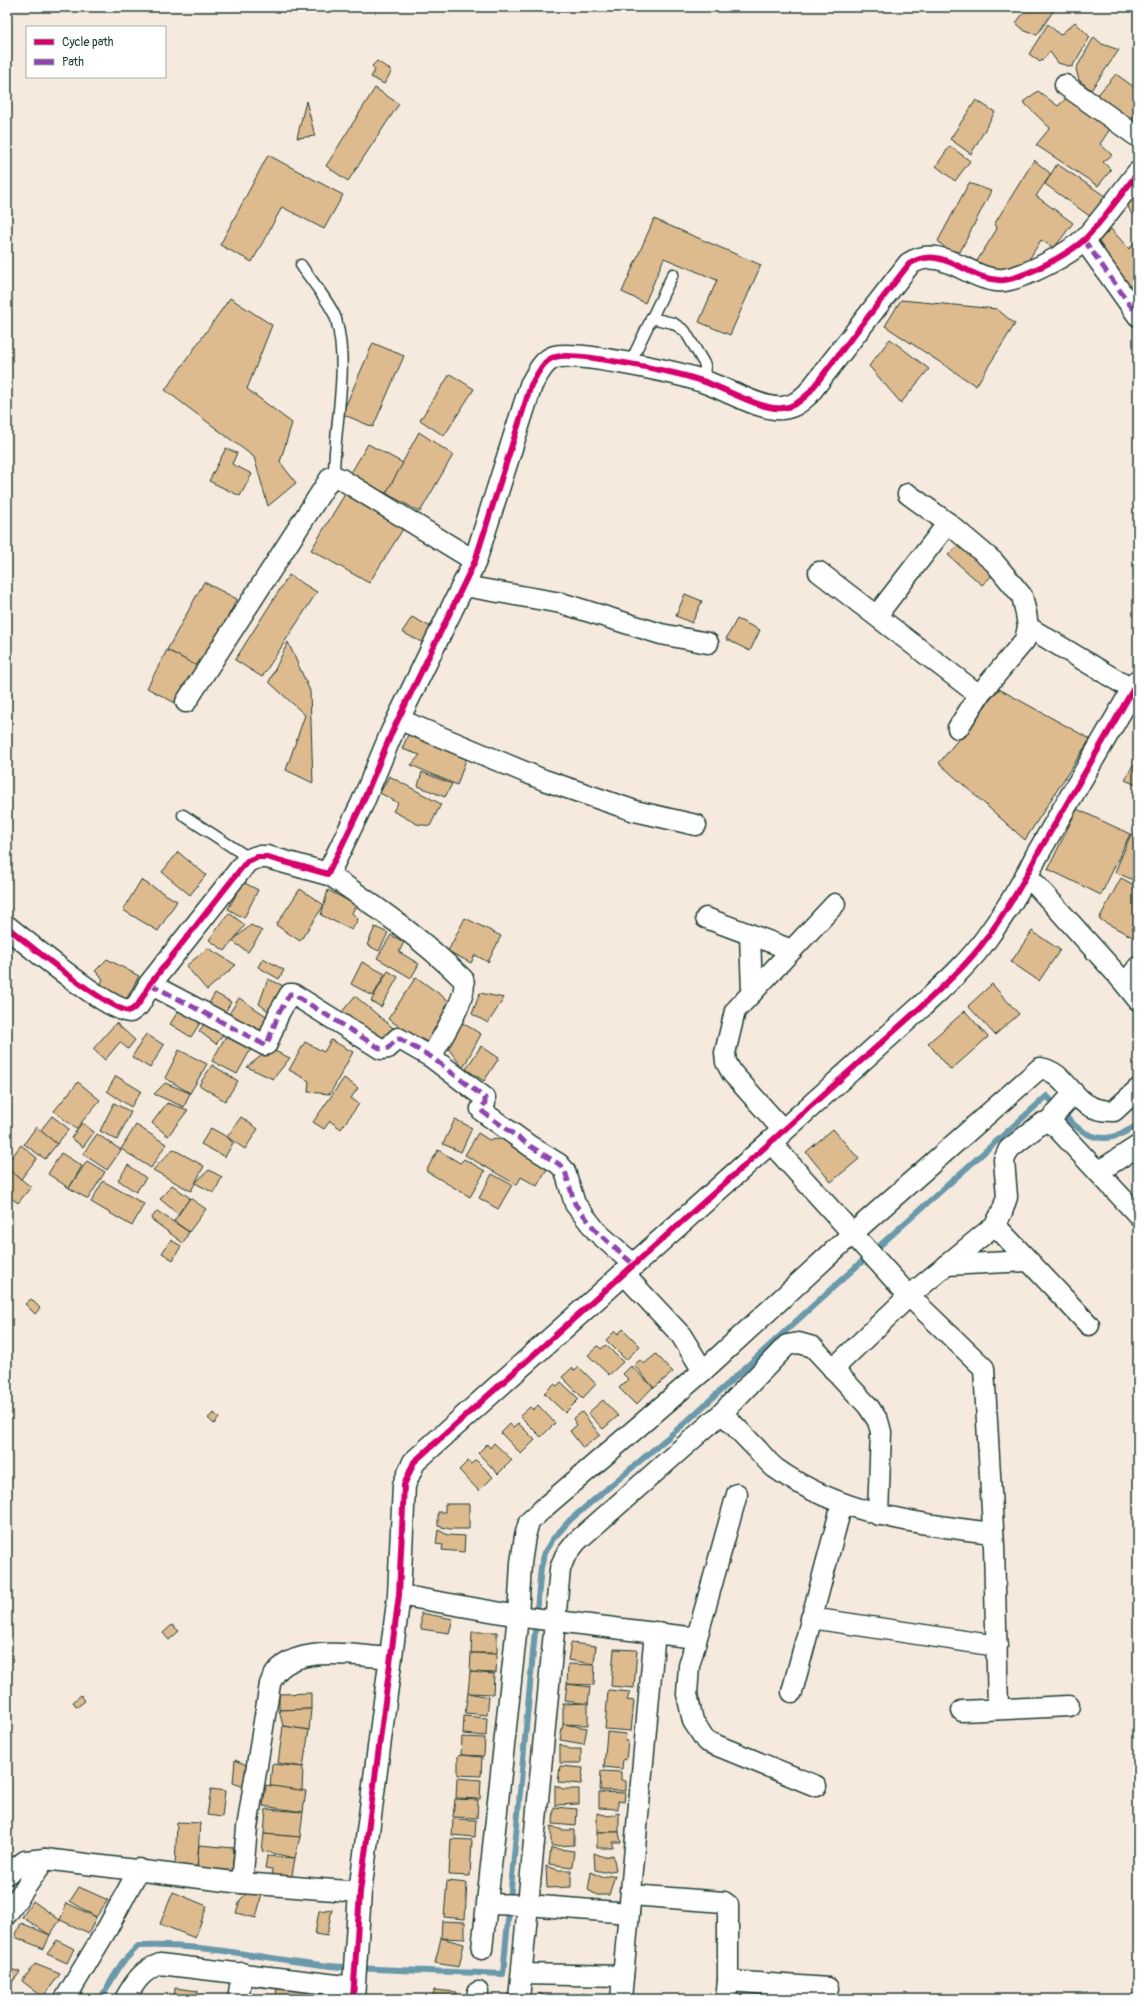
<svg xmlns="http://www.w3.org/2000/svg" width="1145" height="2006" font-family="Pangolin,sans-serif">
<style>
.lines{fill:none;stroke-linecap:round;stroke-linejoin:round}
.stream{stroke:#6999ab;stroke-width:6}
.building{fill:#deba8f;stroke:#1f3d34}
.lane-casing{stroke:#1f3d34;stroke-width:13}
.street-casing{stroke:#1f3d34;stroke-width:23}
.secondary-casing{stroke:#1f3d34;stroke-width:25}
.lane{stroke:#fff;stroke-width:10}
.street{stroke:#fff;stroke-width:20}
.secondary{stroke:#fff;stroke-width:22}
.quiet{stroke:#8e44ad;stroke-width:5;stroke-dasharray:10 5;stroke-linecap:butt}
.cycleway-casing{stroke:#fff;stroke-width:8}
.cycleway{stroke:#d6006c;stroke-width:6}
</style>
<rect width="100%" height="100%" fill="#f5eadd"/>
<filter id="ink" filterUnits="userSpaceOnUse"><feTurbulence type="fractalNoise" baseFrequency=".025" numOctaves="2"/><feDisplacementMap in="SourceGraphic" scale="8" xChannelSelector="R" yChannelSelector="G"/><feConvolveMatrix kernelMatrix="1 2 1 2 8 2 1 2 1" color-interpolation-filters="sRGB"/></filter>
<g filter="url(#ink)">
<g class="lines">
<path class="stream" d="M100,1999L122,1963L138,1946C203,1943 266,1959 330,1966C387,1971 446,1971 503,1974L541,1567L545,1552L552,1540L570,1520L685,1423L838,1283L1047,1096C1064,1114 1084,1144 1112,1137C1121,1135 1130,1129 1138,1125"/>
</g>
<g class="building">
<polygon points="1028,7 1056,7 1037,35 1025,31 1016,23"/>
<polygon points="1075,22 1090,37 1072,67 1058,63 1050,52 1040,62 1029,54 1048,24 1060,35"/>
<polygon points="1094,37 1102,44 1119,50 1091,90 1079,80 1076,69"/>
<polygon points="377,61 392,71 384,84 371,77 375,70 372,66"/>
<polygon points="1116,74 1138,90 1138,116 1135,115 1129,125 1094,99"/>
<polygon points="375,88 399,104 348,181 326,166"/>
<polygon points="1038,91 1058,106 1070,95 1112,126 1100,144 1112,155 1103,162 1111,170 1098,186 1036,145 1050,128 1023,102"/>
<polygon points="976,100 995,112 971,154 950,139"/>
<polygon points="306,101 315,136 297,138"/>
<polygon points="950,146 970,161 955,181 936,166"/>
<polygon points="268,155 343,195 324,229 282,207 252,262 220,245"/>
<polygon points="1034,160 1051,174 1036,196 1073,223 1054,248 1041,240 1025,266 1007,274 975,264 997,229 995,223"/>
<polygon points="1057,164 1105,196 1091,217 1045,184"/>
<polygon points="969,183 991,191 960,252 947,250 938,241"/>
<polygon points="1138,188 1138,213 1132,215 1126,202"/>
<polygon points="654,219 761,265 730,335 699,322 717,280 664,258 645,303 622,292"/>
<polygon points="1111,229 1129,249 1138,239 1138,284 1130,294 1097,243"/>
<polygon points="230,298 272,325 247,389 292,423 280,462 296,483 268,506 254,457 165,390"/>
<polygon points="901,300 997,309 1015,324 976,386 885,326"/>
<polygon points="890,339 929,369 901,403 869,366"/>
<polygon points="373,343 404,356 373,427 342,414"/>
<polygon points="450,374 474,389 444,436 420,420"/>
<polygon points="419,432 453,455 420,512 386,493"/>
<polygon points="368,444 403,463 386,493 348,478"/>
<polygon points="226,448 237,453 232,464 252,474 240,496 209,481"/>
<polygon points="345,494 403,529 369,583 311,550"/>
<polygon points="960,544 997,571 982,585 948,555"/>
<polygon points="289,575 317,592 262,677 235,660"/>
<polygon points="204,582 237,599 201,668 167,650"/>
<polygon points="685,594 702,601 692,623 676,616"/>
<polygon points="412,617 433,628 425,644 402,632"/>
<polygon points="737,619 760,630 750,651 726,639"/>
<polygon points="288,642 310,691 313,783 286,770 305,715 269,682"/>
<polygon points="167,650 201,668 181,706 147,688"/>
<polygon points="999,689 1090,739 1025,840 939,763"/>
<polygon points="410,730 468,754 457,785 411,765 420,755 402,749"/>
<polygon points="1133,765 1138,767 1138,786 1125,780"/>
<polygon points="422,772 452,784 445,797 418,786"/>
<polygon points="389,776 441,804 430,826 417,824 393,811 398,803 380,793"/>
<polygon points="1077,809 1130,834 1101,895 1048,869"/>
<polygon points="1131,834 1138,837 1138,882 1115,872"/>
<polygon points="178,852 206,875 190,895 162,872"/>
<polygon points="1121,878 1138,887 1138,940 1099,919"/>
<polygon points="141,880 177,901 158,931 123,910"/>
<polygon points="243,882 258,890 244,918 228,909"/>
<polygon points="300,889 324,905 300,941 276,925"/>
<polygon points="328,890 356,905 352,913 358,919 352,930 321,915"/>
<polygon points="229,913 245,925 225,951 209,940"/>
<polygon points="465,918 501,936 488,962 475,955 471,963 448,951"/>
<polygon points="251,925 262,931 248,952 232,941"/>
<polygon points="375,927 388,933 379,951 367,945"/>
<polygon points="1032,931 1060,950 1039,981 1011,962"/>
<polygon points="391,935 404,942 399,952 419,964 411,978 377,958"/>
<polygon points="208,948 236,965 207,990 186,966"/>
<polygon points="263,958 284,970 279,979 258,967"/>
<polygon points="107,959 139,976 122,1007 96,993 103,979 95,971"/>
<polygon points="362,962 385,974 373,996 351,984"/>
<polygon points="388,971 398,977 381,1007 371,1001"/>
<polygon points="416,977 449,1001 429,1046 388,1019"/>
<polygon points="268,979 284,986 272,1014 259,1004"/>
<polygon points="992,984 1019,1014 995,1035 968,1006"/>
<polygon points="215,993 231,1002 223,1016 207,1007"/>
<polygon points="480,993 504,998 488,1023 472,1014"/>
<polygon points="355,996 398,1032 384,1048 341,1013"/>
<polygon points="239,998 274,1021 263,1036 229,1014"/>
<polygon points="179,1010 200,1023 191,1037 170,1024"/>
<polygon points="965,1011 988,1037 951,1070 928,1043"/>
<polygon points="209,1018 226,1031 216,1044 199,1031"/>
<polygon points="459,1021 481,1034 463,1068 447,1047"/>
<polygon points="116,1023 135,1040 128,1049 120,1042 105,1060 93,1049"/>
<polygon points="146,1034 164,1045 150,1068 132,1057"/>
<polygon points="227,1034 252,1047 237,1074 212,1061"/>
<polygon points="331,1040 353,1052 330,1094 308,1092 309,1081 289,1070 305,1042 324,1052"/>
<polygon points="481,1046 499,1058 484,1081 466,1069"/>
<polygon points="270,1049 290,1058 273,1079 247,1067"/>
<polygon points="179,1050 207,1064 190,1093 165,1078"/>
<polygon points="212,1065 238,1081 225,1101 199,1085"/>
<polygon points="116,1076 141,1091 131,1107 107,1091"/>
<polygon points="344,1078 358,1088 351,1098 359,1104 341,1129 330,1121 324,1129 313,1122"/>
<polygon points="78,1082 100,1100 76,1129 54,1111"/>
<polygon points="165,1083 190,1093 184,1107 154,1094"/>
<polygon points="114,1103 131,1112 117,1140 100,1131"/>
<polygon points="167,1103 188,1110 168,1136 152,1123"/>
<polygon points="52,1116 69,1129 57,1144 40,1131"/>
<polygon points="241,1117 258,1129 245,1149 227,1137"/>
<polygon points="455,1119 472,1128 461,1152 443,1144"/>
<polygon points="82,1123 94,1132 83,1147 71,1138"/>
<polygon points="136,1125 166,1144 151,1168 121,1149"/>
<polygon points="36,1127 57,1144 45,1159 24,1144"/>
<polygon points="211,1128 227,1137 233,1143 225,1157 201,1144"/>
<polygon points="833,1129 859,1159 831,1182 806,1152"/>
<polygon points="478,1133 489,1140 514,1138 552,1160 537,1186 521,1177 517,1185 465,1155"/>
<polygon points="97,1134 121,1150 107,1170 83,1154"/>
<polygon points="21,1145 37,1158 21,1179 7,1168 7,1163"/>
<polygon points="173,1149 204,1166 191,1191 153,1170"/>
<polygon points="438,1150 460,1163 464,1159 485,1171 470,1197 426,1171"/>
<polygon points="61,1153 82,1166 69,1188 48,1174"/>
<polygon points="87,1161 105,1172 88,1199 69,1188"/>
<polygon points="128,1165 146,1178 136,1192 118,1180"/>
<polygon points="7,1168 31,1187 18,1203 7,1195"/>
<polygon points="209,1170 222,1177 214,1193 195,1183"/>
<polygon points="492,1174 512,1185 498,1209 479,1198"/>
<polygon points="103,1181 144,1204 132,1226 91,1202"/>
<polygon points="172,1185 190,1198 178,1214 160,1199"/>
<polygon points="190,1198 206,1209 189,1232 174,1221"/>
<polygon points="157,1211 189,1232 183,1243 151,1219"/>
<polygon points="171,1240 181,1246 173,1260 162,1253"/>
<polygon points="31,1299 40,1308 35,1314 25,1304"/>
<polygon points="623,1329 640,1346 626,1360 606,1340 615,1331 618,1334"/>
<polygon points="606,1345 623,1362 609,1375 588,1355 598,1346 601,1349"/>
<polygon points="656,1354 673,1372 654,1388 634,1365 640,1360 644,1364"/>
<polygon points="631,1366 653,1387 636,1405 619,1388 628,1379 623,1374"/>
<polygon points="579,1367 596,1384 583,1398 562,1377 572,1368 575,1371"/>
<polygon points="561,1382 579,1399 565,1413 544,1393 554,1384 557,1386"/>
<polygon points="603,1400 618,1416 603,1429 588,1413"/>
<polygon points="538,1405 555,1423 541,1437 520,1416 530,1407 533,1410"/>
<polygon points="582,1412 600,1435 583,1448 570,1431 577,1425 573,1419"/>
<polygon points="214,1413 219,1418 214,1424 208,1418"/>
<polygon points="518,1423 535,1440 521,1454 501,1433 510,1424 513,1427"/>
<polygon points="494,1443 512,1460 498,1474 478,1453 487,1444 490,1448"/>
<polygon points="476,1460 493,1477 479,1491 459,1470 468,1461 471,1464"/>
<polygon points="445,1504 469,1504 469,1529 450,1529 438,1526 438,1512 445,1512"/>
<polygon points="438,1530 448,1535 465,1536 464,1552 442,1550 443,1545 436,1544"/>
<polygon points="421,1613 453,1619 449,1633 421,1629"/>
<polygon points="172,1625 179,1631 169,1640 163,1633"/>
<polygon points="472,1632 497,1632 497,1653 471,1653"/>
<polygon points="571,1643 596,1646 594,1664 568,1660"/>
<polygon points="614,1649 637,1650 634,1688 611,1686"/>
<polygon points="471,1653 497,1654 496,1673 470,1672"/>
<polygon points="568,1664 595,1665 594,1685 567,1684"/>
<polygon points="470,1672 494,1674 493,1694 468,1693"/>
<polygon points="567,1684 590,1687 588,1704 565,1701"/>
<polygon points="608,1690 630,1692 627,1700 634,1701 631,1731 605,1729"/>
<polygon points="311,1693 311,1709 279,1710 279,1694"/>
<polygon points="468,1693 489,1697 487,1715 465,1713"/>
<polygon points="81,1695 85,1701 77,1707 73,1702"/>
<polygon points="588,1703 588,1725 563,1724 563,1704"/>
<polygon points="311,1709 309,1730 283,1726 279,1710"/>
<polygon points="464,1716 487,1718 486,1736 463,1734"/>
<polygon points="563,1724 587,1728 584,1744 560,1740"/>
<polygon points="283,1726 309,1730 303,1767 278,1763"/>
<polygon points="607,1732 626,1734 625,1741 628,1741 626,1760 623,1759 622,1769 604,1767"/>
<polygon points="462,1737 485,1738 484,1756 461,1755"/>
<polygon points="560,1744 570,1749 581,1749 581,1763 560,1763"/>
<polygon points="461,1755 482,1757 481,1776 458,1775 458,1756"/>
<polygon points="235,1760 249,1766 247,1788 233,1783"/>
<polygon points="272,1764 303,1767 302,1791 270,1787"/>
<polygon points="560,1766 583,1768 581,1784 558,1782"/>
<polygon points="601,1771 621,1772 621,1780 626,1781 626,1791 600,1790"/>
<polygon points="457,1778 481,1780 480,1799 456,1798"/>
<polygon points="266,1785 306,1791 303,1812 263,1806"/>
<polygon points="555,1785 563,1789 579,1789 579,1804 555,1805"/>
<polygon points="211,1789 225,1791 222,1817 207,1815"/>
<polygon points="599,1792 625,1793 624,1802 618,1801 618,1809 599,1808"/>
<polygon points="455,1799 478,1800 477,1818 453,1817"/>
<polygon points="554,1807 577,1809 576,1826 553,1824"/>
<polygon points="266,1809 303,1812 300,1837 264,1834"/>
<polygon points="597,1813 609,1816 619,1813 619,1832 597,1832"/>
<polygon points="453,1819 476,1820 475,1837 452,1835"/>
<polygon points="177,1822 200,1823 197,1869 175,1867"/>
<polygon points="551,1826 562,1830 574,1830 574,1845 551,1846"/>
<polygon points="597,1832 619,1832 621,1842 613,1842 613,1848 597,1848"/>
<polygon points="264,1834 300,1837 295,1858 262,1851"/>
<polygon points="451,1839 472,1840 470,1876 449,1875"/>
<polygon points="199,1845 234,1848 232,1874 197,1871"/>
<polygon points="551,1848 574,1851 572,1867 549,1864"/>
<polygon points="594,1853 604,1857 613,1855 616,1870 604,1872 595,1870"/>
<polygon points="267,1856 295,1858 291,1881 271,1877 272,1869 265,1868"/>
<polygon points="546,1866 558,1870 571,1870 571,1887 547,1888"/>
<polygon points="591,1872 601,1877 615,1875 609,1895 597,1895 588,1890"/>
<polygon points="447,1881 467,1883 465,1919 444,1917"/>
<polygon points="79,1887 108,1900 96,1917 70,1901"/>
<polygon points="249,1891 262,1894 256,1918 236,1913 240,1900"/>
<polygon points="173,1892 207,1906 195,1938 160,1924"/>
<polygon points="33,1901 60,1920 50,1935 22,1917"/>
<polygon points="67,1903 96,1917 89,1933 60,1920"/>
<polygon points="332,1909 327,1936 315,1934 319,1911"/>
<polygon points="442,1921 465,1922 465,1939 441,1938"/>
<polygon points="21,1923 50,1935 44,1949 15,1937"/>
<polygon points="441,1938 464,1944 459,1967 435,1963"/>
<polygon points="57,1940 74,1949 67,1963 47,1954"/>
<polygon points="35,1964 60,1974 43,1997 22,1981"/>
<polygon points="7,1968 20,1972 7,1989"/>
<polygon points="277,1985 314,1987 321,1999 276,1999"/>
<polygon points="175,1988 198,1991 197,1999 174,1999"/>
<polygon points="434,1990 457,1992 456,1999 433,1999"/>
<polygon points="540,1993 548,1998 563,1997 563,1999 539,1999"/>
<polygon points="583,1993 593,1997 603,1996 602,1999 582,1999"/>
</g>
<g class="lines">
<g class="lane-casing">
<g id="lane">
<path d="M301,265C310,279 332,305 336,319C350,370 334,424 334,476"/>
<polyline points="651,318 673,323 685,331 705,365 704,382"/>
<polyline points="629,365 673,274"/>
<polyline points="183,815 246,856 250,860"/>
</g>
</g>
<g class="street-casing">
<g id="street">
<polyline points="1065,85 1138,137"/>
<polyline points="1084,240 1138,316"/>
<polyline points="908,494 948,523 994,562 1022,596 1026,613 1028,627 1025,640 979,695 958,728"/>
<polyline points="819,572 979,695"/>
<polyline points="464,586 561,603 661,634 708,643"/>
<polyline points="877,615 948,523"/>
<polyline points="1028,627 1133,690"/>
<polyline points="186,702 331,477 334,476 341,479 475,561"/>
<polyline points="398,719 544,780 635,811 696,825"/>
<path d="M328,874C376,906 422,939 463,979C470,995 439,1042 431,1057"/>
<polyline points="1027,875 1121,979 1130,978 1138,967"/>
<polyline points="706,918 792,950"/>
<polyline points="750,934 752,993"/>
<polyline points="1121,979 1138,1000"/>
<polyline points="150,984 265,1045 267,1044 279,1013 290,994 293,994 381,1049 388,1048 398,1038 431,1057 485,1098 485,1103 481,1109 483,1112 530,1146 559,1164 565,1171 575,1204 597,1232 633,1264"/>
<polyline points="1048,1122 1074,1093"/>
<polyline points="783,1130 732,1073 726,1062 725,1053 735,1011 835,904"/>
<polyline points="770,1142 909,1296 984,1368 994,1546 998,1709"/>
<polyline points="1098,1172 1138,1146"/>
<polyline points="995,1225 1089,1325"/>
<polyline points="946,1265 1028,1261"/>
<polyline points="833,1369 909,1296 995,1225 1002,1212 1007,1197 1004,1160 1009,1149 1042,1123 1048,1122 1056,1127 1138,1215"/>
<path d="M703,1371L852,1234L1040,1068C1072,1073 1070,1112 1114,1111L1138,1089"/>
<polyline points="737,1494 689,1666 687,1694 693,1721 706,1741 816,1786"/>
<path d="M878,1515L881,1432L878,1421L868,1406L813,1347L799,1343L787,1345L722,1413C734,1425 746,1438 758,1450C763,1456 769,1463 775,1468C839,1514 917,1524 993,1533"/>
<polyline points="399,1595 524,1617 696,1638"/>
<polyline points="811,1618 997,1646"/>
<polyline points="792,1692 842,1504"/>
<polyline points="962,1711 1069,1706"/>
<polyline points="7,1874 25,1861 45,1859 242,1883 360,1892"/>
<path d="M242,1883L247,1828L270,1684C285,1641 355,1656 391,1658"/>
<polyline points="631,1895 724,1902 728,1905 728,1981 726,1999"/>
<polyline points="488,1904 528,1905 629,1913"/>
<polyline points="7,1914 45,1859"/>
<polyline points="482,1949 518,1616 521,1563 525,1536 529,1522 546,1506 703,1371 681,1335 623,1273"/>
<polyline points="522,1974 623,1976"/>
<polyline points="728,1981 828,1988"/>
<polyline points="65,1999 107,1929 139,1869"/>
<path d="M125,1999C135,1982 141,1971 160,1964L354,1987"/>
<polyline points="238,1999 242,1973"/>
<polyline points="477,1999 478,1992"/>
<polyline points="519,1999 560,1569 565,1556 577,1541 722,1413"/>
<polyline points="621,1999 655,1632"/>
</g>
</g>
<g class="secondary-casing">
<g id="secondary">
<path d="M7,927C28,944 109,1011 130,1011L138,1005L150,984L247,861L257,857H267L328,874L362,804L392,732L475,561L531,385C537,375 543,360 555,357C576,351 675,372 699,380C721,386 762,411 782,408C794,407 800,401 808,394L909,264C943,242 970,283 1004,280C1026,277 1069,254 1085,239C1104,219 1121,194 1138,173"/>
<path d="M353,1999L360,1892L399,1595L404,1485L414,1462L921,1007C943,986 968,964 986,939C1005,913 1023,884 1037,855L1138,681"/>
</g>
</g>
<use href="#lane" class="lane"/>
<use href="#street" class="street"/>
<use href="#secondary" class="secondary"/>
<g class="quiet">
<polyline points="1084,240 1138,316"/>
<polyline points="150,984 265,1045 267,1044 279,1013 290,994 293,994 381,1049 388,1048 398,1038 431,1057 485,1098 485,1103 481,1109 483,1112 530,1146 559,1164 565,1171 575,1204 597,1232 633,1264"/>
</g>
<g class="cycleway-casing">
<g id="cycleway">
<path d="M7,927C28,944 109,1011 130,1011L138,1005L150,984L247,861L257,857H267L328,874L362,804L392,732L475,561L531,385C537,375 543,360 555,357C576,351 675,372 699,380C721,386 762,411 782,408C794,407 800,401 808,394L909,264C943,242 970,283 1004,280C1026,277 1069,254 1085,239C1104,219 1121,194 1138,173"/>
<path d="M353,1999L360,1892L399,1595L404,1485L414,1462L921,1007C943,986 968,964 986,939C1005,913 1023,884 1037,855L1138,681"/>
</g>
</g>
<use href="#cycleway" class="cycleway"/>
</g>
</g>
<rect width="1145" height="2006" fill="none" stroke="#fff" stroke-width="24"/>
<rect x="12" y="12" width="1121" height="1982" fill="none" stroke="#1f3d34" stroke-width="1.5" filter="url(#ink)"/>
<rect x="26" y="26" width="140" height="52" fill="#ffffff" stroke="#a5b1ae"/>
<rect x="34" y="39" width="20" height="6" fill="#d6006c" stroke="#a5b1ae"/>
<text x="62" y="46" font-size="12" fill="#1f3d34">Cycle path</text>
<rect x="34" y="59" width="20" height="6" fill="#8e44ad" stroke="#a5b1ae"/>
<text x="62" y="66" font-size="12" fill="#1f3d34">Path</text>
</svg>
